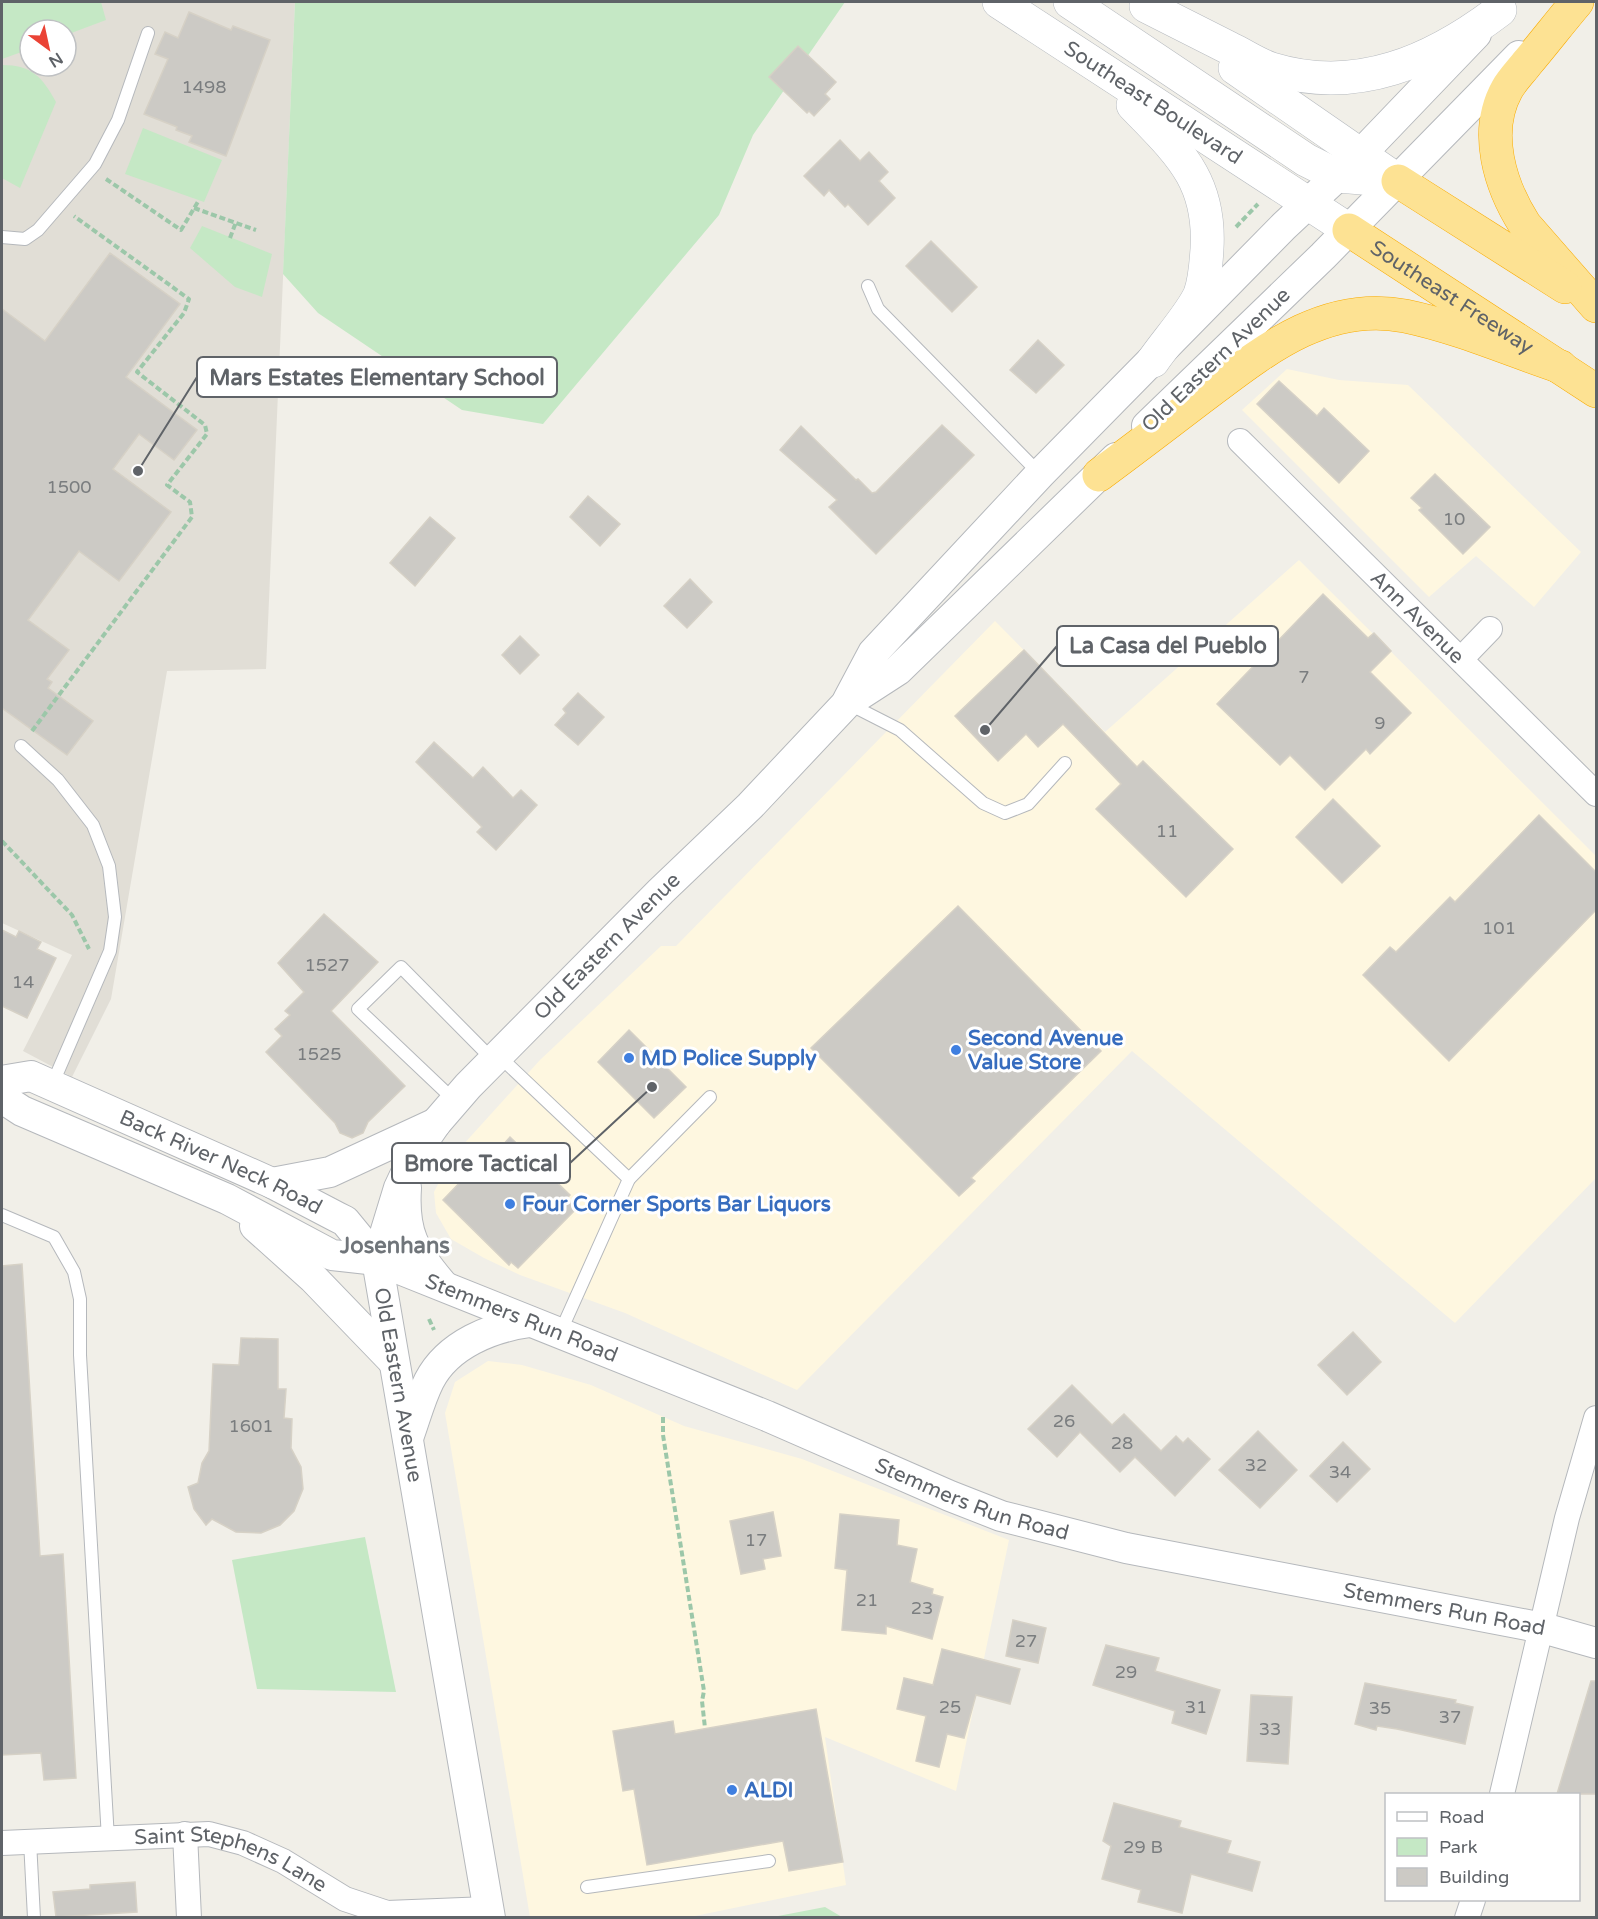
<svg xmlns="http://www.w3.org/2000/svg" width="1598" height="1919" font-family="'Varela Round',sans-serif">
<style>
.commercial{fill:#fef7e0}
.education{fill:#e1ded6;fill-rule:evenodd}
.green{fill:#c5e8c5}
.building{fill:#cccac5;stroke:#d6d1c6;stroke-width:1.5}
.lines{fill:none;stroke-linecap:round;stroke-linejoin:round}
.service-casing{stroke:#b5b8bc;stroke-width:14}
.minor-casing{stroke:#b5b8bc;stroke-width:26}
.tertiary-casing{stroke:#b5b8bc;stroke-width:32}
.secondary-casing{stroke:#b6babf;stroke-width:34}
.motorway-casing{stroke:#f9ab00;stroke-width:34}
.path{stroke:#9cc7a9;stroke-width:4;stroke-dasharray:6 3;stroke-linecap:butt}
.service{stroke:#fff;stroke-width:12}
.minor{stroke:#fff;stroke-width:24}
.tertiary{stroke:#fff;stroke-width:30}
.secondary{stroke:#fff;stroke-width:33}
.motorway{stroke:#fde293;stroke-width:33}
.shop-dot{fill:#3f7fe0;stroke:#fff;stroke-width:2}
.labels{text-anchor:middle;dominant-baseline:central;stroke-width:6;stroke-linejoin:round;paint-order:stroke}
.number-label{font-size:18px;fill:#7a7d7f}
.street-label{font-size:21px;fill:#5f6368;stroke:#fff}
.shop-label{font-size:21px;font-weight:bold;fill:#366cbe;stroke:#fff;text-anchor:start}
.neighbourhood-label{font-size:22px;font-weight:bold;fill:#70757a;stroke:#fff}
.leader{fill:none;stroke:#5f6368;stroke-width:2}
.callout-dot{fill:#5f6368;stroke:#fff;stroke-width:2}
.callout{fill:#fff;stroke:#5f6368;stroke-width:2}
.callout-label{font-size:22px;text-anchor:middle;font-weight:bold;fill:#5f6368}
</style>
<rect width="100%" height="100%" fill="#f1efe8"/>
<g class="commercial">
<polygon points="1287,369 1339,380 1408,385 1581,552 1534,607 1476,556 1429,597 1242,410"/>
<polygon points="1299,560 1596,856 1596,1178 1455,1323 1132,1051 797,1390 625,1313 520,1275 484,1258 451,1239 436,1213 434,1192 452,1157 540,1060 661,946 676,946 995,621 1105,732"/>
<polygon points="488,1361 522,1365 591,1385 684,1426 802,1459 1009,1540 956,1791 825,1737 846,1885 690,1917 530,1917 445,1413 455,1382"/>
</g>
<path class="education" d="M2,2H295L266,669L167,671L111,999L72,1077L23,1051L72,955L2,923ZM30,30H66V66H30Z"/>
<g class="green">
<polygon points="2,2 101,2 106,20 66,35 66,30 30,30 30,49 2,59"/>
<polygon points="295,2 845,2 753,135 719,215 543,424 462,410 318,313 283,274"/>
<path d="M2,65C32,65 42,77 56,102L20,188L2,178Z"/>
<polygon points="143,128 222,160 204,202 125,174"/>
<polygon points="202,226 272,254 262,297 235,287 190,248"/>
<polygon points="365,1537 396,1692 257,1689 232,1560"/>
<polygon points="825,1907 842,1917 773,1917"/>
</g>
<g class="building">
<polygon points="189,12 231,30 233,26 270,40 226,156 189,142 192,136 176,130 177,127 144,114 168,59 155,54 165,32 178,38"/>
<polygon points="798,46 836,82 825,94 830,99 814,116 809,111 807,113 769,77"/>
<polygon points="840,140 860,161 869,152 888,172 879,181 895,198 868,225 848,204 845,207 829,190 824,196 804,176"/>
<polygon points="931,241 977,287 952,312 906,266"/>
<polygon points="110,253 180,304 126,377 197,430 174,460 139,434 113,469 171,512 119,581 79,551 28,620 69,650 47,679 52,682 48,688 93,721 67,755 2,708 2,309 45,341"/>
<polygon points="1038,340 1064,365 1036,393 1010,370"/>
<polygon points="1279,381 1317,416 1324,408 1369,451 1339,483 1257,404"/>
<polygon points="942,425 974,455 876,554 829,507 837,500 780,450 801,426 856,480 858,479 872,493 876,492"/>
<polygon points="1435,474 1490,527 1463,554 1419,510 1422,508 1411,498"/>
<polygon points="588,496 620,524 600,546 570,517"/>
<polygon points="430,517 455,538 415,586 390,563"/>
<polygon points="690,579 712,602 687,628 664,606"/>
<polygon points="1323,594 1368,638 1374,633 1391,651 1370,672 1411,713 1370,754 1366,749 1325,790 1290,755 1280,765 1217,704"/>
<polygon points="520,636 539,655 520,674 502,655"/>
<polygon points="1024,650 1137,767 1143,761 1233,849 1186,897 1096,809 1121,784 1063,724 1038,747 1026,734 998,761 955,716"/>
<polygon points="578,693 604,717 578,745 555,725 566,713 563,709"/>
<polygon points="434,742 473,778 483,767 513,798 521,790 537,805 496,850 477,832 482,827 416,762"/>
<polygon points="1333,799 1380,846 1342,883 1296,837"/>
<polygon points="1539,815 1596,872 1596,910 1449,1061 1363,975 1390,947 1396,952 1450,897 1455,902"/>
<polygon points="958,906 1101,1051 971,1178 975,1181 959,1196 811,1048"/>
<polygon points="324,914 378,962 331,1011 405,1086 368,1122 363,1133 352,1138 340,1133 335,1123 266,1052 282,1036 275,1029 290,1015 285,1011 304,992 278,963"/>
<polygon points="2,930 16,937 19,931 41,942 37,949 56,958 27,1018 2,1006"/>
<polygon points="629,1030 686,1087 654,1118 598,1062"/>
<polygon points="510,1137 570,1195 567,1198 577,1208 518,1268 511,1262 509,1265 443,1200 488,1153 492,1157"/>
<polygon points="22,1264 40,1556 63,1554 76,1778 44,1780 41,1753 2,1755 2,1266"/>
<polygon points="1353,1332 1381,1362 1347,1395 1318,1365"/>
<polygon points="241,1338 278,1339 278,1389 286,1389 284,1418 292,1419 291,1448 301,1467 303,1489 294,1511 280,1525 261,1533 236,1532 212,1519 206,1525 194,1509 188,1487 198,1483 202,1463 209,1451 213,1364 239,1365"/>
<polygon points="1072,1385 1112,1425 1124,1414 1161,1451 1176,1436 1183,1443 1188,1438 1210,1459 1175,1496 1135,1457 1120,1472 1080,1432 1057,1457 1028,1429"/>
<polygon points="1258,1431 1297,1470 1260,1508 1219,1470"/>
<polygon points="1343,1442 1370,1469 1337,1502 1310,1476"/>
<polygon points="773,1512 781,1556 763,1559 765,1569 741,1574 730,1521"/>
<polygon points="840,1514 899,1520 897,1545 917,1549 910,1582 933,1589 932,1594 943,1597 932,1639 886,1626 886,1634 842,1630 847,1570 835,1568"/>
<polygon points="1013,1620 1046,1628 1038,1663 1006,1656"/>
<polygon points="1106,1645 1159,1658 1155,1671 1220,1690 1206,1734 1172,1723 1175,1711 1093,1685"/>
<polygon points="942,1649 1020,1669 1010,1704 976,1695 964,1738 947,1734 939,1767 916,1761 926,1716 897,1709 904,1678 933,1685"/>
<polygon points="1591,1681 1596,1681 1596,1794 1557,1794"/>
<polygon points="1365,1683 1456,1700 1455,1703 1473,1707 1465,1744 1397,1729 1377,1726 1376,1730 1355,1724"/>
<polygon points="1251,1695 1292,1697 1288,1764 1247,1761"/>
<polygon points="816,1709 843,1862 789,1871 783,1841 647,1865 634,1789 623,1791 613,1731 673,1721 675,1734"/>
<polygon points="1114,1803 1181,1821 1179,1827 1231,1841 1227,1853 1260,1862 1252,1891 1191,1874 1182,1913 1138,1902 1141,1890 1102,1879 1111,1846 1103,1841"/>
<polygon points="135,1882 137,1912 56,1917 53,1892 90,1889 90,1885"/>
</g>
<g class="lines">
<g class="service-casing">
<g id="service">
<polyline points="2,237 25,239 38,230 95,164 118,120 148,33"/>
<polyline points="868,286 878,309 1039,473"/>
<polyline points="849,704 900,730 983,803 1005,813 1028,804 1065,763"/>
<polyline points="21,746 58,780 93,825 109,866 115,917 110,951 52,1085"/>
<polyline points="499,1056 629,1179 560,1333"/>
<polyline points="455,1101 358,1009 401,967 493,1060"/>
<polyline points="629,1179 710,1097"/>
<polyline points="2,1215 54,1237 74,1272 80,1299 80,1355 108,1839"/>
<polyline points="30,1841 34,1918"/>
<polyline points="587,1887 769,1861"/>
</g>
</g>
<g class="minor-casing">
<g id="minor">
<path id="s1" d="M1240,441L1596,794"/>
<polyline points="1462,658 1490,629"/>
<polyline points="1502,1794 1567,1518 1596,1418"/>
<polyline points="185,1834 189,1918"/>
<path id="s2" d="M2,1843L209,1834L243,1843L283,1861L345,1899L387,1913L488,1909"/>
<polyline points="1467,1918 1473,1900"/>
</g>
</g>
<g class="tertiary-casing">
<g id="tertiary">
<polyline points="1147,426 1323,256 1519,56"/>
<polyline points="848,700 873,653 1040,474 1284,226 1360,155 1476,34"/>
<path id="s3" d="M2,1081L31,1076L272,1183L337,1217L345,1221L377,1260"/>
<path id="s4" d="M2,1098L22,1111L227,1199L332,1255L377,1260L767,1416L950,1496L1001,1516L1126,1548L1543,1628L1596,1643"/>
<polyline points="272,1183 330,1172 436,1123"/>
<path d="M406,1188C403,1233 414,1251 442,1284"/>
<polyline points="255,1226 313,1278 394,1362"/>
<path d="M408,1438C415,1419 420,1399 429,1381C448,1344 492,1327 530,1322"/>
<path id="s5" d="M490,1918L377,1260L399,1188L416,1152L436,1123L468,1086L661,891L750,806L847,703L898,670L1116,458"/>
</g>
</g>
<g class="secondary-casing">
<g id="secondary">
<path id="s6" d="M999,2L1349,230"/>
<polyline points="1070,2 1306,160 1338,176 1398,181"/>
<path d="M1146,6C1174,20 1203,35 1231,49C1244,55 1258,65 1272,69C1357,95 1433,61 1500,10"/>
<polyline points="1235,68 1397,180"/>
<path d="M1133,105C1178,152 1211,179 1207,249C1206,264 1205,280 1200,294C1192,313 1165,343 1153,361"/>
</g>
</g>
<g class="motorway-casing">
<g id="motorway">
<path d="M1577,2C1560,22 1544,43 1527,63C1521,71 1512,80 1507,89C1483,132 1500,186 1525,225L1596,306"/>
<polyline points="1398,181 1565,287"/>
<path id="s7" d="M1349,230L1596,391"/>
<path d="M1099,475C1133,450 1167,424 1201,398C1261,353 1324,300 1405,316C1458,327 1510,350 1561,367"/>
</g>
</g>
<g class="path">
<polyline points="106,179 181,230 199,200"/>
<polyline points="194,208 256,230"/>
<polyline points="1236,227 1258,204"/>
<polyline points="230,238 236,222"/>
<polyline points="32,731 192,517 190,502 167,485 207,434 205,425 137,372 184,313 189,299 74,216"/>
<polyline points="2,841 72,915 89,949"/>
<polyline points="429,1319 434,1330"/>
<polyline points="663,1417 663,1435 704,1691 702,1701 705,1728"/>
</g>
<use href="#service" class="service"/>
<use href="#minor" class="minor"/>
<use href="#tertiary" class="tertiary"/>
<use href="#secondary" class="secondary"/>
<use href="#motorway" class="motorway"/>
</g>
<g class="shop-dot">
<circle cx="956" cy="1050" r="6"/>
<circle cx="629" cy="1058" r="6"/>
<circle cx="510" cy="1204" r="6"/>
<circle cx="732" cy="1790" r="6"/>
</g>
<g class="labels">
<g class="number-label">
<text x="204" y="87">1498</text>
<text x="69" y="487">1500</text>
<text x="1454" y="519">10</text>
<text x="1304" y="677">7</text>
<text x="1380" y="723">9</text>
<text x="1167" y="831">11</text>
<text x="1499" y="928">101</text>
<text x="327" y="965">1527</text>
<text x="23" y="982">14</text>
<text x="319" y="1054">1525</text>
<text x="1064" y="1421">26</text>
<text x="251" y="1426">1601</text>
<text x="1122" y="1443">28</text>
<text x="1256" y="1465">32</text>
<text x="1340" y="1472">34</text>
<text x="756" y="1540">17</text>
<text x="867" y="1600">21</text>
<text x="922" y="1608">23</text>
<text x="1026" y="1641">27</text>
<text x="1126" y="1672">29</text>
<text x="950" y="1707">25</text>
<text x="1196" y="1707">31</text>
<text x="1380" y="1708">35</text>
<text x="1450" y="1717">37</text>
<text x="1270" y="1729">33</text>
<text x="1143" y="1847">29 B</text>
</g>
<g class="street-label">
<text stroke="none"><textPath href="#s6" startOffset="184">Southeast Boulevard</textPath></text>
<text stroke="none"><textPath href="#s7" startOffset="123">Southeast Freeway</textPath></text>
<text transform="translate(1216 360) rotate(-44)">Old Eastern Avenue</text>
<text stroke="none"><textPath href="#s1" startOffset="250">Ann Avenue</textPath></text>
<text stroke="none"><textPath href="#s5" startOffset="1064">Old Eastern Avenue</textPath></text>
<text stroke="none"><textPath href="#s3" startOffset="238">Back River Neck Road</textPath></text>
<text stroke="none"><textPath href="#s4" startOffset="567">Stemmers Run Road</textPath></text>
<text transform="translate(398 1385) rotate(80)">Old Eastern Avenue</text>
<text stroke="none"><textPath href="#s4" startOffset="1053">Stemmers Run Road</textPath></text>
<text stroke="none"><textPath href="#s4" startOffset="1539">Stemmers Run Road</textPath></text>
<text stroke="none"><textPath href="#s2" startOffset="234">Saint Stephens Lane</textPath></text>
</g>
<g class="shop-label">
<text x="968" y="1038">Second Avenue<tspan x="968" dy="24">Value Store</tspan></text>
<text x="641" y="1058">MD Police Supply</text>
<text x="522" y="1204">Four Corner Sports Bar Liquors</text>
<text x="744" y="1790">ALDI</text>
</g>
<g class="neighbourhood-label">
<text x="395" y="1246">Josenhans</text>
</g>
</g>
<path class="leader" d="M138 471L197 377M985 730L1057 646M652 1087L570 1163"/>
<g class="callout-dot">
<circle cx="138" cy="471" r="6"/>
<circle cx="985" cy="730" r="6"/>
<circle cx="652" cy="1087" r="6"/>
</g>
<g class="callout">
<rect x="197" y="357" width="360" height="40" rx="6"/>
<rect x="1057" y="626" width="221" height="40" rx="6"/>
<rect x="392" y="1143" width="178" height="40" rx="6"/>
</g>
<g class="callout-label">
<text x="377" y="385">Mars Estates Elementary School</text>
<text x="1168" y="653">La Casa del Pueblo</text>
<text x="481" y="1171">Bmore Tactical</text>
</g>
<rect width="1598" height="1919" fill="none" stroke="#5f6368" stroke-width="6"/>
<rect x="1385" y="1793" width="195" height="108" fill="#ffffff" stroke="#bfc1c3" stroke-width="1.5"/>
<rect x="1397" y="1812" width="30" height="9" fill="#ffffff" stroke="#bfc1c3" stroke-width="1.5"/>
<text x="1439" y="1823" font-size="18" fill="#5f6368">Road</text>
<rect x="1397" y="1838" width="30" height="18" fill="#c5e8c5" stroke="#bfc1c3" stroke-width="1.5"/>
<text x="1439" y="1853" font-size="18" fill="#5f6368">Park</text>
<rect x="1397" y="1868" width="30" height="18" fill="#cccac5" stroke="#bfc1c3" stroke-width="1.5"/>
<text x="1439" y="1883" font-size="18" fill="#5f6368">Building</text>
<g transform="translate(48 48) rotate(147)"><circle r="28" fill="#ffffff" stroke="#bfc1c3" stroke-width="1.5"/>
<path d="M0-4.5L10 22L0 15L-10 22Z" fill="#ea4335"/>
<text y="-9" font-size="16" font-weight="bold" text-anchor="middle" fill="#5f6368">N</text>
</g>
</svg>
